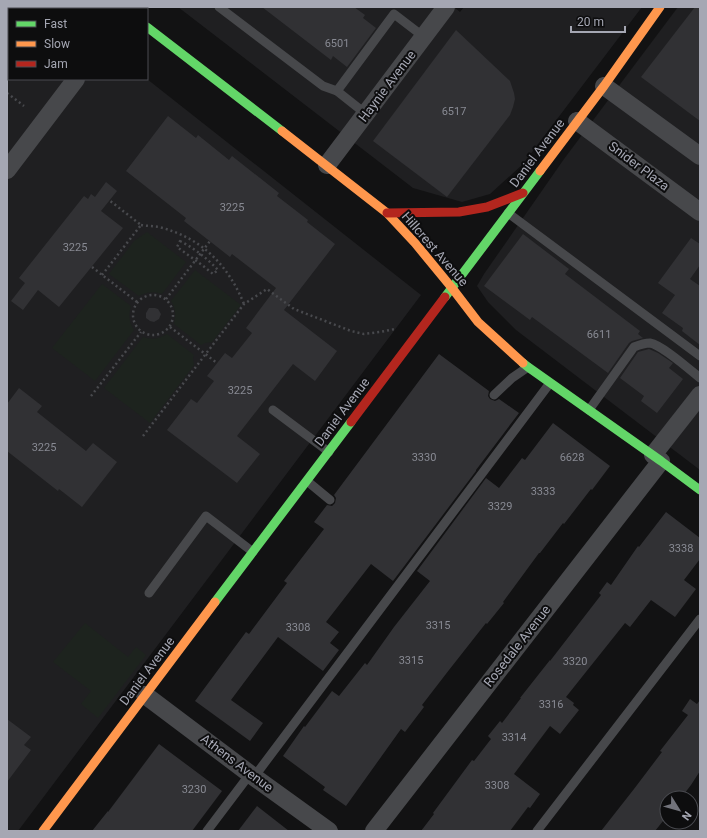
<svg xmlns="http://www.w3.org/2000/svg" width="707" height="838" font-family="Roboto,sans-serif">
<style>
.built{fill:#1f1f21}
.green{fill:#1d231e}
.building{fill:#313134}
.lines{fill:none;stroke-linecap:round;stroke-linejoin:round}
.path{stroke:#48494d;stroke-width:2.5;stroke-dasharray:2 3;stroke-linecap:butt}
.lane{stroke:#47484b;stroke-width:9}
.street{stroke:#47484b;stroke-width:18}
.fast{stroke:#63d668;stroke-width:9}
.slow{stroke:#ff974d;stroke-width:9}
.jam{stroke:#b3261e;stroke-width:9}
.labels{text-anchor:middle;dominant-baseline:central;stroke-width:4;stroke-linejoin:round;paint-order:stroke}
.number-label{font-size:11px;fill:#888a93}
.street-label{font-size:13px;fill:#a5a7b3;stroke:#0d0d0e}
</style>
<rect width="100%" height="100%" fill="#121213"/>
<g class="built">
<polygon points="7,7 55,7 58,9 9,9 9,79 147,79 421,295 18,831 7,831"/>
<polygon points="178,7 454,7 460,12 464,7 642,7 523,164 490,194 462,202 413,188"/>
<polygon points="678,7 700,7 700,470 516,330 488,302 477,286 484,274 564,159"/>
</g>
<g class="green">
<path d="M147,232L186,262L162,294C154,291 146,292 139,296L109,274L134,241Z"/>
<path d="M195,270L241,305L212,342L205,343L201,345L174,324C176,315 176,309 171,301Z"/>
<path d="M102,284L131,306C128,315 129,322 134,330L95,381L52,348Z"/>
<path d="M167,334L194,355L193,358L194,365L150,423L104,388L143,337C152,340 159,339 167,334Z"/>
<polygon points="85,623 128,657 136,647 146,655 98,718 81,704 91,691 53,662"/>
</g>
<g class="building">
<polygon points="262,7 354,7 365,15 363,18 376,28 347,67 333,56 331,60"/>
<polygon points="695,7 700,7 700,121 641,77"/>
<polygon points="456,30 510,81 514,93 515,99 513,107 510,115 447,197 373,141"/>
<polygon points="168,116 196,138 198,135 229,160 232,156 279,193 277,196 308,220 307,222 335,244 284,310 337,351 315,381 293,364 237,436 260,454 237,483 167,430 191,399 197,403 214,381 207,376 225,353 232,358 252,333 246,328 276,288 232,254 230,257 184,221 186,218 126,171"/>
<polygon points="106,182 117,191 101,211 123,228 59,307 38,290 23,310 11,301 25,283 19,278 84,196 88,199 91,194 95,197"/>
<polygon points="523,234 569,269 565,274 640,331 638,334 643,338 632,341 629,343 608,373 532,317 530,320 484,286"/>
<polygon points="691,238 700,244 700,265 690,279 700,286 700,345 682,331 683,328 662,313 675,295 658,283"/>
<polygon points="149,308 155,308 158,309 161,314 159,319 154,322 150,321 146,318 146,313"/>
<polygon points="649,349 658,353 673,363 669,368 683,379 657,413 641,401 644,396 620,378 638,352"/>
<polygon points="439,354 489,391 488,396 490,399 495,401 499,399 519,413 476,470 476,471 393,581 371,564 326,622 339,632 330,643 339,650 323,671 278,637 231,700 263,723 250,741 195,701 246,632 249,634 287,583 284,581 324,529 314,522 327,505 332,506 335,503 336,498 334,495"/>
<polygon points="19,388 42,406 37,412 86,451 93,443 117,462 82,507 59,489 58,491 7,451 7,404"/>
<polygon points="553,423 610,466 592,490 591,489 564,524 563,523 540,553 539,553 503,602 504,603 487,624 486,623 449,670 422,705 424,707 405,732 401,729 346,806 323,790 325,787 283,756 304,726 305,727 332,691 339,696 365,663 367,665 394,627 430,581 417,571 486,478 499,488 522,458 525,460"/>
<polygon points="666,512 700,538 700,559 684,580 696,589 675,617 651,600 630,627 625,623 566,697 574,703 573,705 579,710 560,734 550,726 514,774 540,794 530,808 528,807 510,831 421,831 434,814 433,813 472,760 474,761 491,739 488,736 500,721 502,723 521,698 520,698 550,660 550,661 601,595 599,593 607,582 611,585 638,546 639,547"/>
<polygon points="690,699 697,704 700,700 700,771 691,785 681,798 667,798 667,816 655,831 601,831 634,789 662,752 660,751 688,715 682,711"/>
<polygon points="7,719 31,737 24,745 31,750 7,782"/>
<polygon points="159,744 222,791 192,831 92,831 108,811 108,812"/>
<polygon points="257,806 289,831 238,831"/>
</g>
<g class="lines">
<g class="path">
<polyline points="7,93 24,106"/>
<path d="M141,225C147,226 153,226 159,227C202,238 228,265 244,304"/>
<path d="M180,241C194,248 208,259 218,270L213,274L202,265L177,247Z"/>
<polyline points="92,267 137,302"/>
<polyline points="102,275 141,225 109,200"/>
<circle cx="153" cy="315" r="20"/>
<polyline points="166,299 210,241"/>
<polyline points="170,327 217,363"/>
<polyline points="91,396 141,332"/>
<polyline points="143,436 244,304 267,289 294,309 351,331 364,334 380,332 395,329"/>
</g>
<g class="lane">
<polyline points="219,7 323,86 337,91 366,114"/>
<polyline points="337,91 394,14 424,37"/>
<polyline points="508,213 700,356"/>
<polyline points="494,395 512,378 528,367"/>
<polyline points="273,410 329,452"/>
<path d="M589,410L634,347C639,345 645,343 650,343C662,345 689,369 700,378"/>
<polyline points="307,481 330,500"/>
<polyline points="149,593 206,516 253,552"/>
<polyline points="254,777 550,383"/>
<polyline points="207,831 250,774"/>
<polyline points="537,831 700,619"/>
</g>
<g class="street">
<polyline points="604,86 700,156"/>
<polyline points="577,121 700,212"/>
<polyline points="327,165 446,7"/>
<polyline points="7,170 76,79"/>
<polyline points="653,455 700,395"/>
<polyline points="145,695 254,777 329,831"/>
<polyline points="374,831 661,461"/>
</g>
<g class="fast">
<polyline points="147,27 282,131"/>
<polyline points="445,297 540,171"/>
<polyline points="523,363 528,367 661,461 700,490"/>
<polyline points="215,602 351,422"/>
</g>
<g class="slow">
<polyline points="282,131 387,213 415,243 452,288 478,322 523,363"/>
<polyline points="540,171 604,86 660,7"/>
<polyline points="43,831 215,602"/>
</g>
<g class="jam">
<polyline points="122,7 124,9"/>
<polyline points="387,213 459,212 487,207 523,193"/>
<polyline points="351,422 445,297"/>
</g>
</g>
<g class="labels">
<g class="number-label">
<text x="337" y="43">6501</text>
<text x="454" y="111">6517</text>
<text x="232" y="207">3225</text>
<text x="75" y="247">3225</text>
<text x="599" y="334">6611</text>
<text x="240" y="390">3225</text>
<text x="44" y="447">3225</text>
<text x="424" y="457">3330</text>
<text x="572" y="457">6628</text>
<text x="543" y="491">3333</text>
<text x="500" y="506">3329</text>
<text x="681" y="548">3338</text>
<text x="438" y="625">3315</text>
<text x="298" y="627">3308</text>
<text x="411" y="660">3315</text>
<text x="575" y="661">3320</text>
<text x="551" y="704">3316</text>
<text x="514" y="737">3314</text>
<text x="497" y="785">3308</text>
<text x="194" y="789">3230</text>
</g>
<g class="street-label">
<text transform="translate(387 86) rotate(-53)">Haynie Avenue</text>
<text transform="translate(537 153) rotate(-53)">Daniel Avenue</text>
<text transform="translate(639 166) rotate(37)">Snider Plaza</text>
<text transform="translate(435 249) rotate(49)">Hillcrest Avenue</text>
<text transform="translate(342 412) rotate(-53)">Daniel Avenue</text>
<text transform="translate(517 646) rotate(-52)">Rosedale Avenue</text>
<text transform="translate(147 671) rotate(-53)">Daniel Avenue</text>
<text transform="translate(237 763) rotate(37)">Athens Avenue</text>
</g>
</g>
<rect width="707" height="838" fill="none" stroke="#a5a7b3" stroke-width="16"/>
<rect x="8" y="8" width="140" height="72" fill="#0d0d0e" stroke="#4a4b50"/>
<rect x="16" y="21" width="20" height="6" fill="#63d668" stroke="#4a4b50"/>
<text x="44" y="28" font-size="12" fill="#a5a7b3">Fast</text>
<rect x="16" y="41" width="20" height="6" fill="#ff974d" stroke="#4a4b50"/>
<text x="44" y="48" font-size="12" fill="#a5a7b3">Slow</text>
<rect x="16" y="61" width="20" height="6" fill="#b3261e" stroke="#4a4b50"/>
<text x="44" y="68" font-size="12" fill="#a5a7b3">Jam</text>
<g transform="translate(679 810) rotate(127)"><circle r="19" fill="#0d0d0e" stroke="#4a4b50"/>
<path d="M0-3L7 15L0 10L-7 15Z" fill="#72737b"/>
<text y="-6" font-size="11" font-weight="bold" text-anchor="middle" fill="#a5a7b3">N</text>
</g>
<path d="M571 26v6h54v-6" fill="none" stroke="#a5a7b3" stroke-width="2"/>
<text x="577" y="26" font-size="12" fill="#a5a7b3" stroke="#0d0d0e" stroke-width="3" paint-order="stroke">20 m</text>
</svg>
